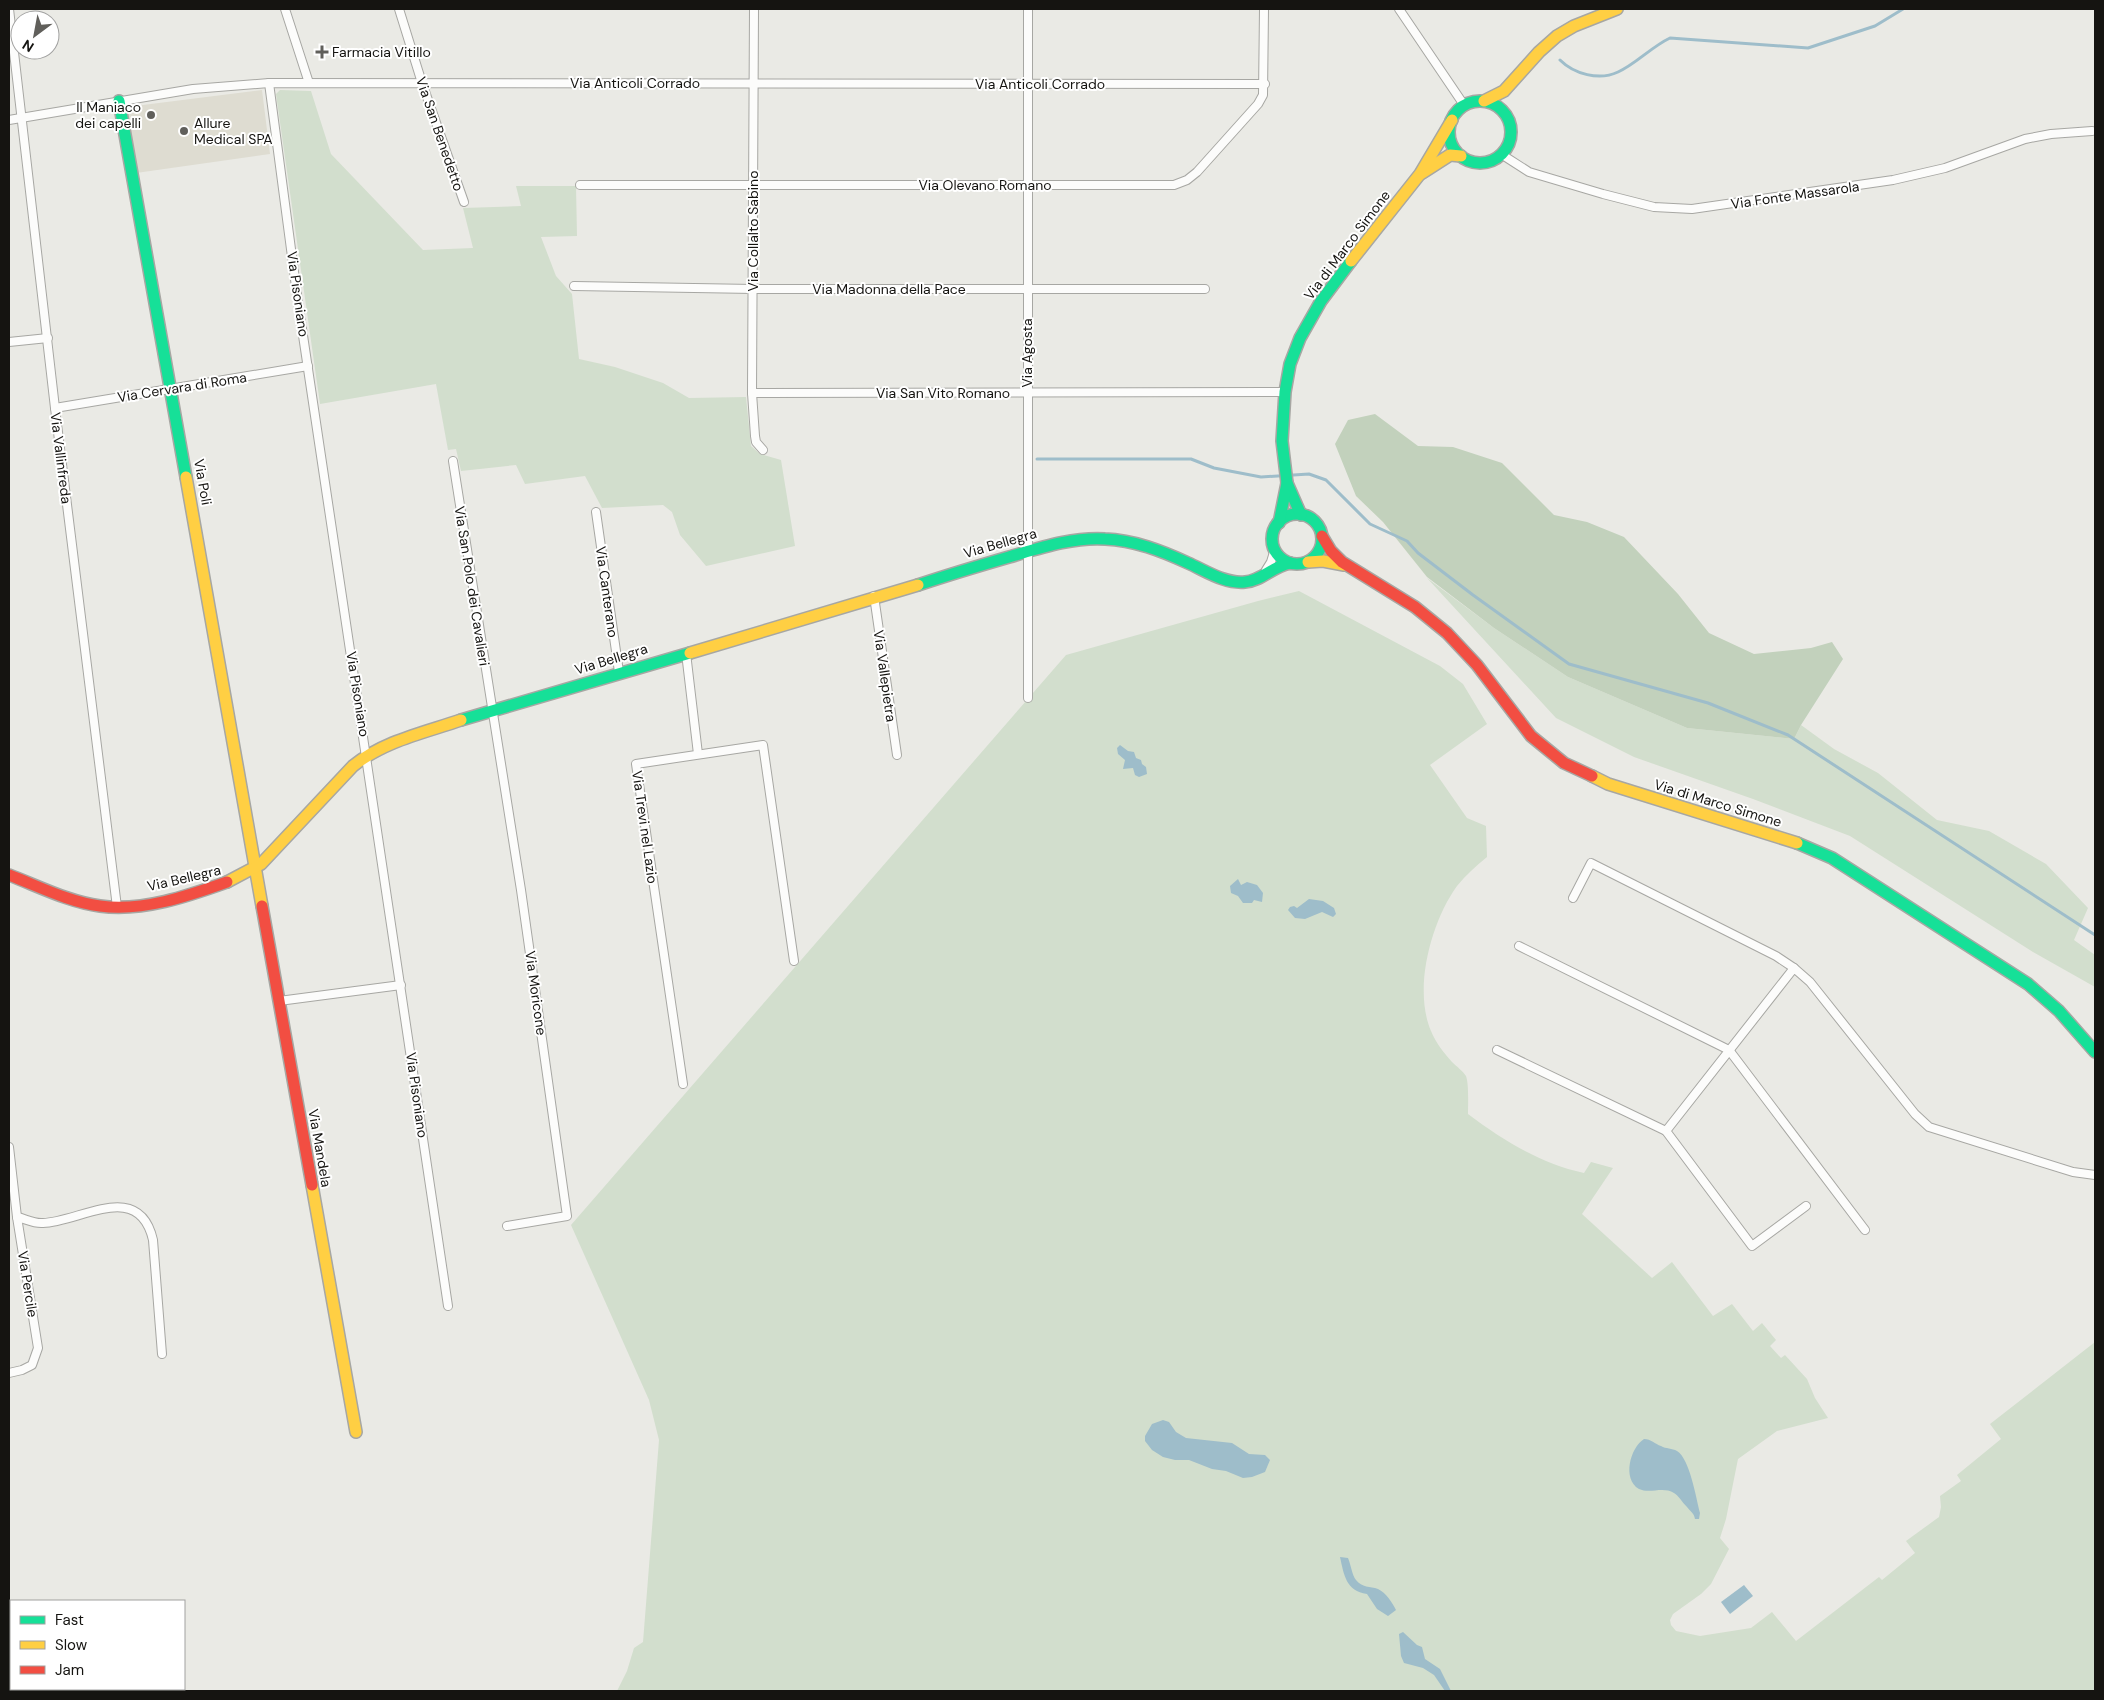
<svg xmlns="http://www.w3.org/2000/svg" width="2104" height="1700" font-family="'DM Sans',sans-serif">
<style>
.built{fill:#dedcd1}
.green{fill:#d2decd}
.forest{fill:#c2d1bc}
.water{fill:#9ebdca}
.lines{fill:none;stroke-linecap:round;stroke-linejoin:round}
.stream{stroke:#9ebdca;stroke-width:3}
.street-casing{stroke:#a7a7a3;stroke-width:10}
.fast-casing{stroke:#a7a7a3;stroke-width:14}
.slow-casing{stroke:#a7a7a3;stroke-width:14}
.jam-casing{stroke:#a7a7a3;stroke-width:14}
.street{stroke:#fcfcfb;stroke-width:8}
.fast{stroke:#16e098;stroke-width:11}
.slow{stroke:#ffcf43;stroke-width:11}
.jam{stroke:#f24e42;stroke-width:11}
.poi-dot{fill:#605f5b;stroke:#fff;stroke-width:2}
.labels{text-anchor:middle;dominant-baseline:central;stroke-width:4;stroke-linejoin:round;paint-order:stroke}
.poi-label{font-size:14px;fill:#151411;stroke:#fff;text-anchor:start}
.street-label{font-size:14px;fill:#151411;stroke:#fff}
</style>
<rect width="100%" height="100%" fill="#eaeae5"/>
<polygon class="built" points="262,90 270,154 136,173 126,114 127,107"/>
<g class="green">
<polygon points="280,90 311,91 331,154 423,250 473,248 463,208 521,206 516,186 576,186 577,236 541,237 556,276 572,294 579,359 615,367 663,383 689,398 746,397 751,446 760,454 781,460 795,546 706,566 680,535 672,512 663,505 602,508 585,476 525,484 516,465 461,471 456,449 448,450 436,384 320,404 276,94"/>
<polygon points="1427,578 1494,628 1568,677 1687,728 1794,739 1801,725 1834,749 1878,773 1937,820 1989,831 2046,864 2088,908 2074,940 2095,955 2095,987 2033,952 1850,836 1753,799 1634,757 1556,718"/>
<path d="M1299,591L1440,666L1463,684L1487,724L1430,765L1467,818L1486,826L1487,857C1476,866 1466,875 1457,886C1431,922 1413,989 1431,1031C1436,1043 1444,1053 1452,1062C1456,1066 1463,1071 1466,1076C1469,1084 1468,1105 1468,1114C1504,1141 1540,1163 1584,1173L1591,1162L1613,1168L1582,1214L1652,1278L1672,1262L1713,1316L1732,1304L1753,1331L1762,1323L1776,1340L1770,1346L1781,1358L1785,1355L1807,1379L1815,1398L1828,1418L1777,1431L1738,1459L1726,1519L1720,1538L1729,1549L1711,1584L1701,1594L1673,1614L1670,1620L1671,1625L1676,1631L1700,1636L1751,1628L1772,1612L1796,1641L1879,1577L1882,1580L1915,1553L1906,1541L1939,1517L1941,1507L1940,1496L1961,1481L1957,1475L2001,1439L1990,1424L2095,1342V1691H617L627,1671L634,1648L643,1642L659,1440L649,1400L571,1225L1066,655L1258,601Z"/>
</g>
<polygon class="forest" points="1375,414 1418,446 1453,447 1502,463 1554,515 1587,522 1624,537 1678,594 1709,633 1754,654 1811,648 1832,642 1843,659 1801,725 1794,739 1687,728 1568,677 1494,628 1427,577 1383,522 1356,496 1335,444 1348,420"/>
<g class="water">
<polygon points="1120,745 1128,751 1134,752 1136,758 1141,760 1142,764 1146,767 1147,774 1139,777 1135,775 1133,768 1123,769 1125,760 1118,754 1117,748"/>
<polygon points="1238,879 1241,885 1247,882 1257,885 1263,893 1262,902 1254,900 1252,903 1243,903 1238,896 1231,893 1230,886"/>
<polygon points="1309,899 1323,901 1334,908 1336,914 1333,917 1322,912 1305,919 1295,918 1288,910 1290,907 1294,906 1297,908"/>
<polygon points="1163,1420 1169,1422 1176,1432 1186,1438 1232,1443 1249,1454 1265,1455 1270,1460 1265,1472 1252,1477 1243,1478 1226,1471 1212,1469 1189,1460 1175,1460 1163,1457 1152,1450 1145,1441 1145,1436 1152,1424"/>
<path d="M1644,1439C1651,1439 1655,1444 1661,1446C1666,1449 1672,1448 1677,1451C1690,1459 1696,1498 1700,1513L1699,1519H1695C1694,1513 1691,1512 1687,1507C1682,1502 1679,1496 1674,1493C1663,1486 1650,1494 1639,1489C1622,1479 1630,1448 1644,1439Z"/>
<path d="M1340,1557L1348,1558C1351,1565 1352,1575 1356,1580C1362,1588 1370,1586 1378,1589C1386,1593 1392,1602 1396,1610L1388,1616L1377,1609L1367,1594C1346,1591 1344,1575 1340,1557Z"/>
<polygon points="1744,1585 1753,1596 1730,1614 1721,1602"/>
<polygon points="1403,1632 1417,1645 1422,1647 1425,1659 1440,1669 1451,1691 1445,1691 1434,1675 1423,1668 1404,1663 1401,1656 1399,1634"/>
</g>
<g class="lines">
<g class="stream">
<path d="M1560,60C1574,74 1599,81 1618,72C1636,64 1651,47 1670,38L1808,48L1875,26L1903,9"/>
<polyline points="1037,459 1191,459 1214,468 1261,477 1309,474 1326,480 1370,524 1407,541 1418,553 1473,595 1569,664 1708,703 1788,735 2095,935"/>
</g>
<g class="street-casing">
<g id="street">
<polyline points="9,9 55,408 117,907"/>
<polyline points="285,9 309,83"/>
<polyline points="399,9 422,83 464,202"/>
<polyline points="754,9 752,393 755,436 756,442 763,450"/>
<polyline points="1028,9 1028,698"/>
<polyline points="1399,9 1464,105"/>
<polyline points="269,83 298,302 448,1306"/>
<polyline points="9,120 193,89 269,83 1265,84"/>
<polyline points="1501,154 1529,172 1603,194 1654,207 1692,209 1893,180 1945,168 2025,139 2051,134 2092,131"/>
<polyline points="580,185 1174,185 1187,180 1197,172 1258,104 1263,95 1264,9"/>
<polyline points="574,286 754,289 1205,289"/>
<polyline points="9,342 48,338"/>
<polyline points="752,393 1285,392"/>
<polyline points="55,408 308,366"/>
<polyline points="453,461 521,890 567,1216 507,1226"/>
<polyline points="596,512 619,672"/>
<polyline points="1266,570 1271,562 1275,549"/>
<polyline points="874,596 897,755"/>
<polyline points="686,653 698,754"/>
<polyline points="1573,898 1591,863 1776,956 1794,968"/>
<polyline points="1519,946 1729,1050 1865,1230"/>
<polyline points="279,1001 401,985"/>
<polyline points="1497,1050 1666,1131"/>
<polyline points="683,1084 636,764 763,745 794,961"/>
<polyline points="9,1147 17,1217 38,1348 32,1365 22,1370 9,1373"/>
<polyline points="1806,1206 1752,1246 1666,1131 1794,968 1810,982 1915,1114 1929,1127 2073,1172 2095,1175"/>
<path d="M17,1217C26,1219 34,1224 43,1223C80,1222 139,1179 153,1240L162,1354"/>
</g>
</g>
<g class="fast-casing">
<g id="fast">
<polyline points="119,101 186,477"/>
<circle cx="1480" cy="132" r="31"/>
<circle cx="1297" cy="539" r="25"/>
<polyline points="1301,515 1287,483 1282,441 1285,392 1290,364 1300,338 1321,301 1351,261"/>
<polyline points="1279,523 1287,483"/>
<path d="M918,585C948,575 978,566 1009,557C1040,548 1072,537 1105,539C1134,540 1162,551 1188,563C1206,571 1225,584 1245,582C1261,581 1273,566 1290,563"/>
<polyline points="461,720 690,653"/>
<polyline points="1797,843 1832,858 2028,984 2059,1011 2095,1052"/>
</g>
</g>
<g class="slow-casing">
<g id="slow">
<polyline points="1484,101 1504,91 1539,52 1557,36 1574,26 1617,9"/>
<polyline points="1422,173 1450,155 1461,156"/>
<polyline points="1351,261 1420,174 1452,120"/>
<polyline points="186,477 262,906"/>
<polyline points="1308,562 1323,561 1344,565"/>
<polyline points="690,653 918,585"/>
<polyline points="1592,776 1608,784 1797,843"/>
<path d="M227,882L261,864L353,766C384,741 423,733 461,720"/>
<polyline points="312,1185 356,1432"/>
</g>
</g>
<g class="jam-casing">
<g id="jam">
<polyline points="1322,536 1331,551 1342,562 1415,607 1447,633 1477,665 1531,736 1564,763 1592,776"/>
<path d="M9,875C38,886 69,902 100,906C142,912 188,896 227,882"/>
<polyline points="262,906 312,1185"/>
</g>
</g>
<use href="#street" class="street"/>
<use href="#fast" class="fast"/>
<use href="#slow" class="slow"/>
<use href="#jam" class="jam"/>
</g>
<g class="poi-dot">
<path d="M319.5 44.5h5v5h5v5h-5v5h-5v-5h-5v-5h5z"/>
<circle cx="151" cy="115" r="5"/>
<circle cx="184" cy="131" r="5"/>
</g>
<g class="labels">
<g class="poi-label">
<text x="332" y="52">Farmacia Vitillo</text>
<text x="141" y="107" text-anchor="end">Il Maniaco<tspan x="141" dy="16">dei capelli</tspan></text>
<text x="194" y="123">Allure<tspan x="194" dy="16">Medical SPA</tspan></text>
</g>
<g class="street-label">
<text x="635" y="83">Via Anticoli Corrado</text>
<text x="1040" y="84">Via Anticoli Corrado</text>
<text transform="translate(440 134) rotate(71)">Via San Benedetto</text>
<text x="985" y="185">Via Olevano Romano</text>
<text transform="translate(1795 195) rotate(-8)">Via Fonte Massarola</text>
<text transform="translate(753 231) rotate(-90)">Via Collalto Sabino</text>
<text transform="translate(1347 245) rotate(-53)">Via di Marco Simone</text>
<text x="889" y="289">Via Madonna della Pace</text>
<text transform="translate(298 294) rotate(82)">Via Pisoniano</text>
<text transform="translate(1027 353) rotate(-90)">Via Agosta</text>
<text transform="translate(182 387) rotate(-9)">Via Cervara di Roma</text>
<text x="943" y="393">Via San Vito Romano</text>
<text transform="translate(61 458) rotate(83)">Via Vallinfreda</text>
<text transform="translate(203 482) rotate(80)">Via Poli</text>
<text transform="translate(1000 543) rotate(-16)">Via Bellegra</text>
<text transform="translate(472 586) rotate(81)">Via San Polo dei Cavalieri</text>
<text transform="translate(607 592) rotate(82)">Via Canterano</text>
<text transform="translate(611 659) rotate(-17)">Via Bellegra</text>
<text transform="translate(885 676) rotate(82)">Via Vallepietra</text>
<text transform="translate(358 694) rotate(81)">Via Pisoniano</text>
<text transform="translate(1718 803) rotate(17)">Via di Marco Simone</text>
<text transform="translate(645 827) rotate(82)">Via Trevi nel Lazio</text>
<text transform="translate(184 878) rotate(-13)">Via Bellegra</text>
<text transform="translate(536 993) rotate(82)">Via Moricone</text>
<text transform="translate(417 1095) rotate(82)">Via Pisoniano</text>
<text transform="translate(320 1148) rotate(80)">Via Mandela</text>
<text transform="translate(28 1284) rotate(81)">Via Percile</text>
</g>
</g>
<rect width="2104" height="1700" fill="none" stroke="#151411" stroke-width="20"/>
<rect x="10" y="1600" width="175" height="90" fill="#ffffff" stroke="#a1a1a0"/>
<rect x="20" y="1616" width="25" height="8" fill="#16e098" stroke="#a1a1a0"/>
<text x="55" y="1625" font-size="15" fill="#151411">Fast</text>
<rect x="20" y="1641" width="25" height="8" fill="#ffcf43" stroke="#a1a1a0"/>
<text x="55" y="1650" font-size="15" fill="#151411">Slow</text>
<rect x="20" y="1666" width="25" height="8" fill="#f24e42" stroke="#a1a1a0"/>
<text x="55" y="1675" font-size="15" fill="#151411">Jam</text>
<g transform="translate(35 35) rotate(212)"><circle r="24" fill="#ffffff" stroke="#a1a1a0"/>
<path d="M0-4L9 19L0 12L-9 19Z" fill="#605f5b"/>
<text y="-8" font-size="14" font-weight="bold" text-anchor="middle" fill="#151411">N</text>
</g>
</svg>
